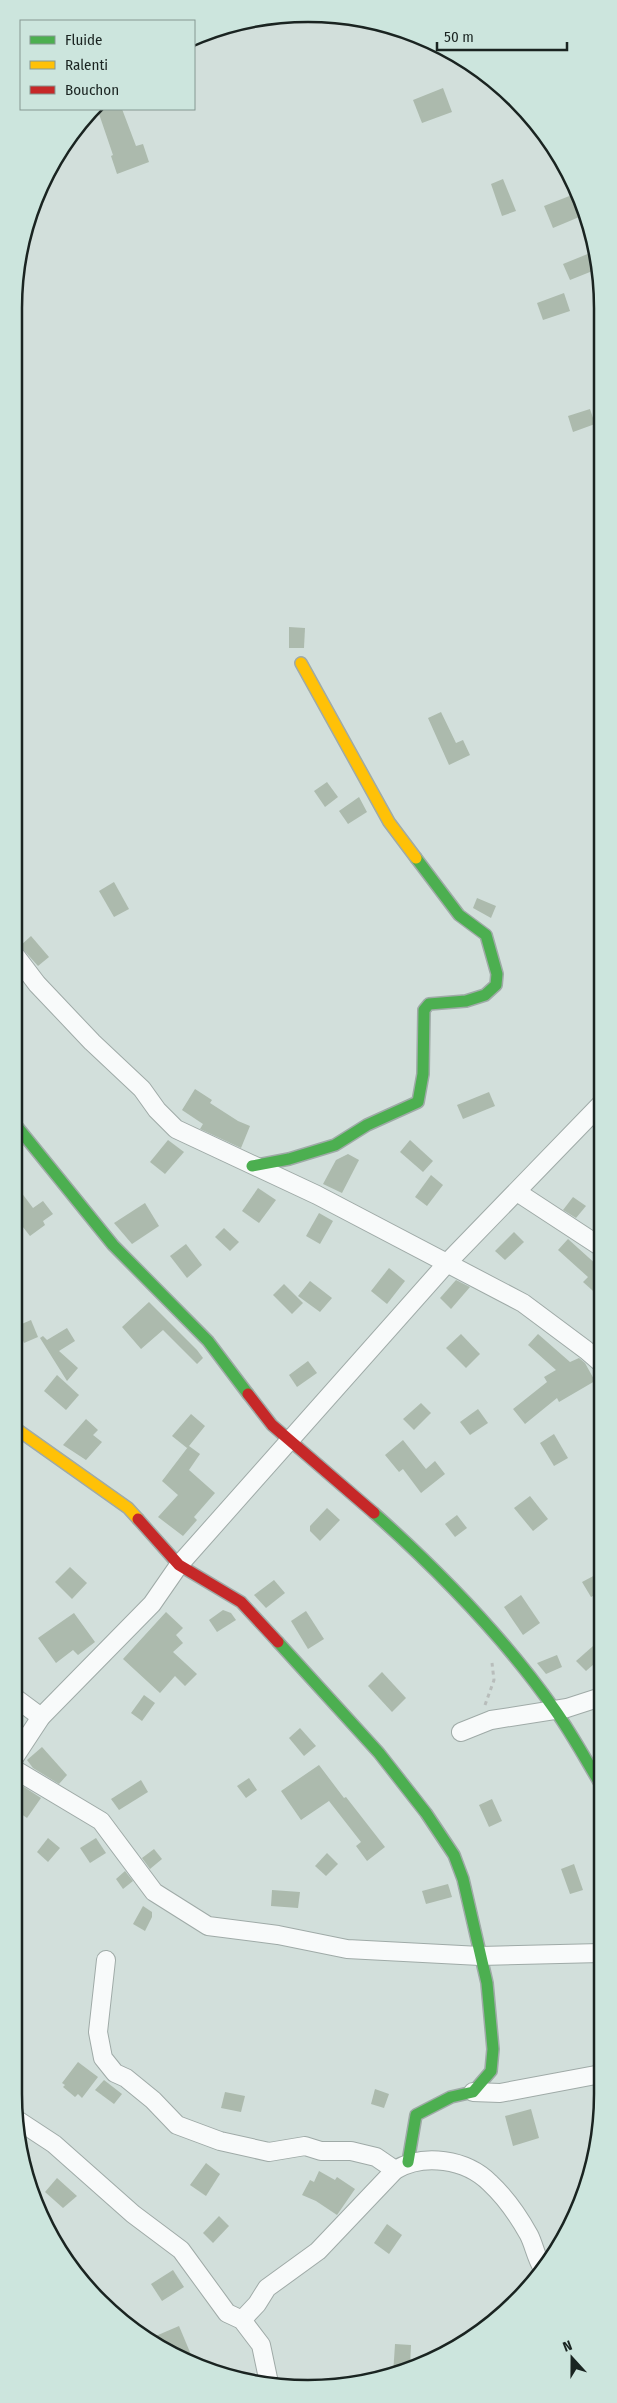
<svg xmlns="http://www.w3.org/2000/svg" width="617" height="2403" font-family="'Fira Sans Condensed',sans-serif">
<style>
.building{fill:#acbaad}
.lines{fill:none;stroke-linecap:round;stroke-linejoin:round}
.street-casing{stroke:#9faaa7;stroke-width:20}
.fast-casing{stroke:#9faaa7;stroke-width:14}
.slow-casing{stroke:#9faaa7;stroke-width:14}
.jam-casing{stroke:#9faaa7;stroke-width:14}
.path{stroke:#b8bdbb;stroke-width:3;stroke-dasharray:4 4;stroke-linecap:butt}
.street{stroke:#f8fafa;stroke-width:18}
.fast{stroke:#4caf50;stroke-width:11}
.slow{stroke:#ffc107;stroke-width:11}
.jam{stroke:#c62828;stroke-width:11}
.rim{fill:none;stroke:#1a2421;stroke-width:2.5}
</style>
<rect width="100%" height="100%" fill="#d2dfdb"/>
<g class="building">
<polygon points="443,88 452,112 422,123 413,100"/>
<polygon points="99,109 122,109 136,146 143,144 149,162 117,174 111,156 113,155 98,111"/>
<polygon points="503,179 516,211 502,216 491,184"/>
<polygon points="577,193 584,215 553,228 544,206"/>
<polygon points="595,251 600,268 570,280 563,264"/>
<polygon points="564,293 570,311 543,320 537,303"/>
<polygon points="590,409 595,424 573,432 568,416"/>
<polygon points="289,627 305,628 304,648 289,648"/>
<polygon points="441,712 456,743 463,740 470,755 449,765 428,718"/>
<polygon points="327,782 338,797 325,807 314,791"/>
<polygon points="359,797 367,812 348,824 339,811"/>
<polygon points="114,882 129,909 114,917 99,891"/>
<polygon points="477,898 496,906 491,918 473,908"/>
<polygon points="31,936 49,957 38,966 20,946"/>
<polygon points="195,1089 212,1100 210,1103 238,1121 250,1126 241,1148 200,1129 203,1124 182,1110"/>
<polygon points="489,1092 495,1106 463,1119 457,1105"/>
<polygon points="168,1140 184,1152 165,1174 150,1162"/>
<polygon points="410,1140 433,1161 423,1172 400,1152"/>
<polygon points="348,1154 359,1160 342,1193 323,1184 336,1160"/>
<polygon points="431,1175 443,1185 427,1206 415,1197"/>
<polygon points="15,1184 33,1208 43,1201 53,1214 43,1221 45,1225 30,1236 15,1217"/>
<polygon points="258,1188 276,1200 259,1223 242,1211"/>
<polygon points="573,1197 586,1206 576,1218 563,1210"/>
<polygon points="145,1203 159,1226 132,1244 114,1223"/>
<polygon points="319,1213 333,1221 320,1244 306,1236"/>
<polygon points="224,1228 239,1242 230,1251 215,1237"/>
<polygon points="514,1232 524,1242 505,1260 495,1251"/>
<polygon points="568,1239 598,1266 601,1264 601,1298 583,1282 588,1277 558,1250"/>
<polygon points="186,1244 202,1265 187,1278 170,1256"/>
<polygon points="389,1268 405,1281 387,1304 371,1291"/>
<polygon points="456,1280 470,1287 451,1309 440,1298"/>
<polygon points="310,1281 332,1298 320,1312 298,1296"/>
<polygon points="284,1284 303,1303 292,1314 273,1295"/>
<polygon points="149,1302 197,1350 203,1358 197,1364 163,1330 141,1349 122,1327"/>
<polygon points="31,1320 38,1337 24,1343 17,1326"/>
<polygon points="67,1328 75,1341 59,1351 78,1368 67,1381 40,1338 43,1336 47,1340"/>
<polygon points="461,1334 480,1354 466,1368 446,1348"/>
<polygon points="538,1334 570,1362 579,1358 585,1363 595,1381 559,1402 557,1398 525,1424 513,1409 547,1382 544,1377 556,1370 528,1345"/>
<polygon points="308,1361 317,1373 297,1387 289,1375"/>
<polygon points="57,1375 79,1395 66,1410 44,1391"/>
<polygon points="421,1403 431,1413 414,1430 403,1419"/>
<polygon points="478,1409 488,1423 470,1435 460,1422"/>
<polygon points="191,1414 205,1426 189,1446 200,1454 189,1470 215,1493 194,1517 197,1520 183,1536 158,1517 178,1495 162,1481 188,1447 187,1448 172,1436"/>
<polygon points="86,1419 98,1430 93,1435 102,1442 86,1460 63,1445"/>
<polygon points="554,1434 568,1458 554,1466 540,1443"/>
<polygon points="403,1440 426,1469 435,1461 445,1474 421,1493 403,1469 399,1472 385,1455"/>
<polygon points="530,1496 548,1519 533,1531 514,1508"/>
<polygon points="327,1508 340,1520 320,1541 310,1531 310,1526"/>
<polygon points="457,1515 467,1528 455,1537 445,1524"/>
<polygon points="70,1567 87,1583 72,1599 55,1582"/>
<polygon points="601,1572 601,1592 591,1597 582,1582"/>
<polygon points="274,1580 285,1593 266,1608 254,1595"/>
<polygon points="521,1595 540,1623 523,1635 504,1607"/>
<polygon points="223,1610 231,1613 236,1620 217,1632 209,1620"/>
<polygon points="306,1611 324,1639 308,1649 291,1621"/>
<polygon points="166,1612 183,1628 176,1635 183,1643 173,1652 197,1674 185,1686 175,1676 160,1693 123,1659"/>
<polygon points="74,1613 95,1642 78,1655 73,1650 56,1663 38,1638"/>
<polygon points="601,1639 601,1658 586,1671 576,1661"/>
<polygon points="557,1655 562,1667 546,1674 537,1663"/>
<polygon points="382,1672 406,1698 392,1712 368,1686"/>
<polygon points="144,1695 155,1703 142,1721 131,1713"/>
<polygon points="300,1728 316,1746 304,1756 289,1738"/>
<polygon points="42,1747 67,1775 59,1784 33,1768 27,1760"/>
<polygon points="319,1765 344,1798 346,1797 385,1847 367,1861 356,1846 361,1842 329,1801 301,1820 281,1791"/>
<polygon points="249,1778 257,1790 246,1798 237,1786"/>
<polygon points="141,1780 148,1792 119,1810 111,1799"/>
<polygon points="21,1785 41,1798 27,1818 14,1809 14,1795"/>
<polygon points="492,1799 502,1821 489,1827 479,1805"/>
<polygon points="48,1838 60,1848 48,1862 37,1852"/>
<polygon points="96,1838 106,1853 90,1863 80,1848"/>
<polygon points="154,1849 162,1859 150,1869 142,1858"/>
<polygon points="327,1853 338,1864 326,1876 315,1866"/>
<polygon points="574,1864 583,1890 570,1894 561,1869"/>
<polygon points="125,1871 133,1881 123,1889 116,1879"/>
<polygon points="448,1884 452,1897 426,1904 422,1891"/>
<polygon points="272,1890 300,1892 298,1908 271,1906"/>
<polygon points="143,1906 152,1912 152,1917 145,1931 133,1924"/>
<polygon points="78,2062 98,2077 82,2098 78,2094 75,2097 63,2087 65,2085 62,2083"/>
<polygon points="104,2080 122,2094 114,2104 95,2090"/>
<polygon points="375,2089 389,2094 384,2108 371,2104"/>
<polygon points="225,2092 245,2096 241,2112 221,2108"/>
<polygon points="531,2109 539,2138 513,2146 505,2116"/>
<polygon points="206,2163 220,2174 206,2196 190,2185"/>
<polygon points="319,2171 335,2180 337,2177 355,2189 337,2215 316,2201 302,2195 310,2180 314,2182"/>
<polygon points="57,2178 77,2196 63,2208 45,2192"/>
<polygon points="219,2216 229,2226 213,2243 203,2233"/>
<polygon points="387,2224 402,2235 389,2254 374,2243"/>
<polygon points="173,2270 184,2287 162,2301 151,2284"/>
<polygon points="179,2326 192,2357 183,2360 151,2338"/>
<polygon points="395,2344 411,2345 410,2367 393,2375"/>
</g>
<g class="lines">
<g class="street-casing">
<g id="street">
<polyline points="15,955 37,984 92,1042 142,1089 157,1110 176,1129 317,1195 523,1303 586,1350 601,1363"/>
<polyline points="517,1192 601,1247"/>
<polyline points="14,1697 41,1717"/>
<polyline points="461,1732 491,1720 567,1708 601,1697"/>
<polyline points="14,1758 41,1717 152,1604 179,1565 448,1262 601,1104"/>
<polyline points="14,1769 101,1821 154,1892 208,1926 278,1935 347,1949 480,1956 601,1953"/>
<path d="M106,1960L98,2032L103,2058L115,2073L126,2078L153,2100L177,2125L220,2141L269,2152L305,2146L321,2151H351L376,2157L395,2170C424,2153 466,2159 490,2183C505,2197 519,2217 529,2235C534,2245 536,2257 542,2267"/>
<polyline points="473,2092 500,2093 601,2074"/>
<polyline points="19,2121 54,2144 133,2214 181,2250 227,2313 242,2320 261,2345 269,2383"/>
<polyline points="242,2320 257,2304 267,2288 318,2251 395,2170"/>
</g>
</g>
<g class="fast-casing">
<g id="fast">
<polyline points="15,1124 113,1245 208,1341 248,1394"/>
<polyline points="252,1166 289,1159 335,1145 367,1125 418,1102 423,1074 424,1010 429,1004 466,1001 485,995 496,985 497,974 486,935 459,915 416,858"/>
<path d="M374,1513C440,1572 504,1637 555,1710C572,1734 586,1760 601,1785"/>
<polyline points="278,1642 379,1753 426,1813 454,1855 463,1879 487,1983 493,2049 491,2071 473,2092 451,2097 416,2115 408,2162"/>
</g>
</g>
<g class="slow-casing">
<g id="slow">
<polyline points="301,663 389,822 416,858"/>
<polyline points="15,1428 128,1508 138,1519"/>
</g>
</g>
<g class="jam-casing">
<g id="jam">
<polyline points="248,1394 272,1425 374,1513"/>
<polyline points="138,1519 179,1565 241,1602 278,1642"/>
</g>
</g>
<polyline class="path" points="485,1705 494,1680 492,1663"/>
<use href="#street" class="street"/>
<use href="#fast" class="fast"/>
<use href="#slow" class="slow"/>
<use href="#jam" class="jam"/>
</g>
<path d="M0 0H617V2403H0ZM308 22H308A286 286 0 0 1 594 308V2094A286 286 0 0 1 308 2380H308A286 286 0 0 1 22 2094V308A286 286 0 0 1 308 22Z" fill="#cce5dd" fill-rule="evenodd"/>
<path class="rim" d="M308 22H308A286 286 0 0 1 594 308V2094A286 286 0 0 1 308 2380H308A286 286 0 0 1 22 2094V308A286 286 0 0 1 308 22Z"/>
<rect x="20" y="20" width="175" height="90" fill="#cce5dd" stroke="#859892"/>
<rect x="30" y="36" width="25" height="8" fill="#4caf50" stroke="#859892"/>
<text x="65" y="45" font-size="15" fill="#1a2421">Fluide</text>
<rect x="30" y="61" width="25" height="8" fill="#ffc107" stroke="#859892"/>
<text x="65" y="70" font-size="15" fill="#1a2421">Ralenti</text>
<rect x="30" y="86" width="25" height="8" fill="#c62828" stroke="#859892"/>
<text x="65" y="95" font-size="15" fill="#1a2421">Bouchon</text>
<g transform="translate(572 2358) rotate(339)" stroke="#cce5dd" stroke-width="4" paint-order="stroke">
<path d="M0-4L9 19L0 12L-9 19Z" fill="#1a2421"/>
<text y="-8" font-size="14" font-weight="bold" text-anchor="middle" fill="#1a2421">N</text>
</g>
<path d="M437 42v8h130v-8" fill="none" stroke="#1a2421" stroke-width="2.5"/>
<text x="444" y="42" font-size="15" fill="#1a2421" stroke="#cce5dd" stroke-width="4" paint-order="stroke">50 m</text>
</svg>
